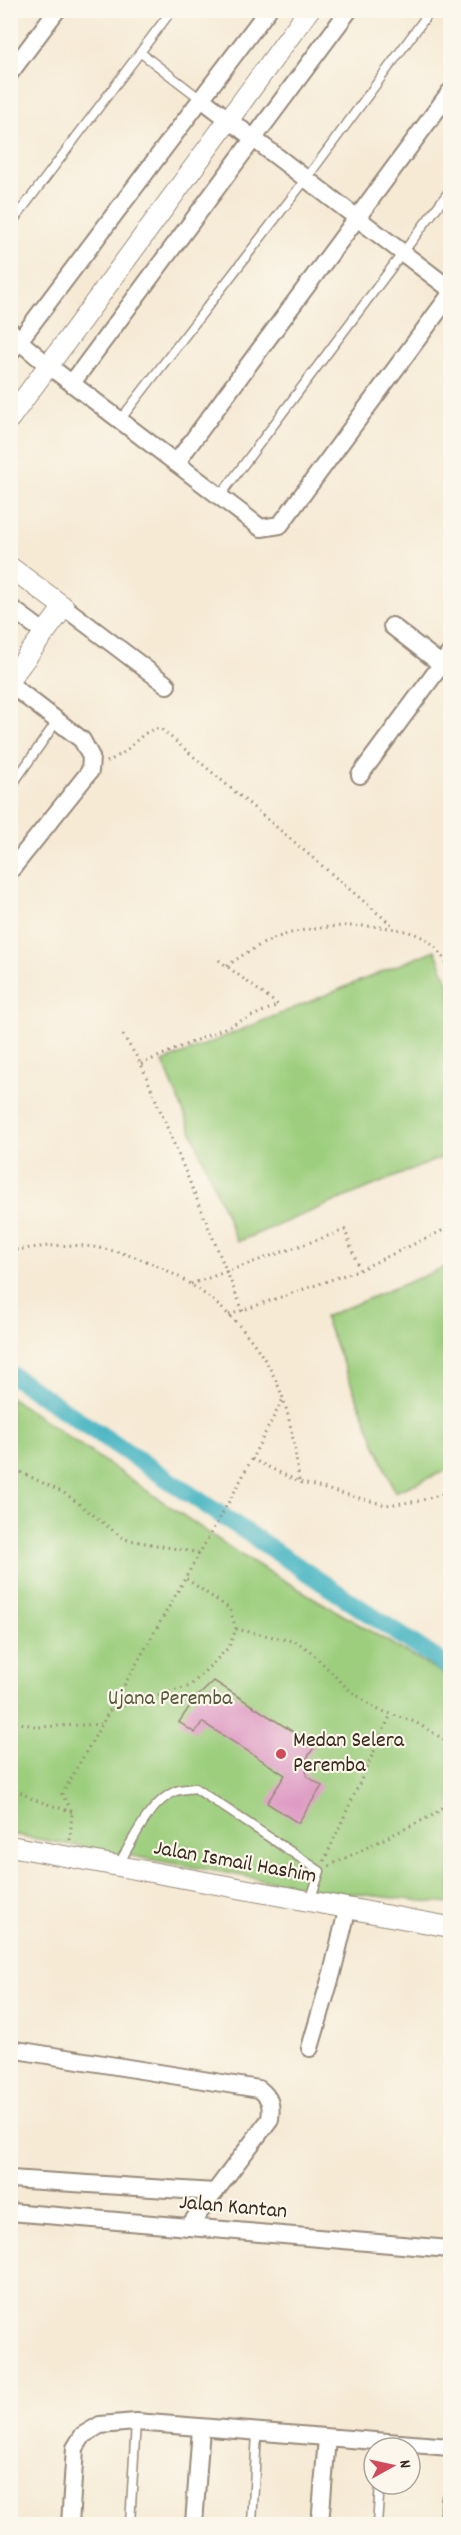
<svg xmlns="http://www.w3.org/2000/svg" width="461" height="2535" font-family="Dekko,sans-serif">
<style>
.green{fill:#9cce7d;stroke:#6c7c4e;stroke-width:1.5}
.lines{fill:none;stroke-linecap:round;stroke-linejoin:round}
.canal{stroke:#48b6c3;stroke-width:18}
.building{fill:#dd97c2}
.service-casing{stroke:#988a7a;stroke-width:11}
.minor-casing{stroke:#988a7a;stroke-width:20}
.tertiary-casing{stroke:#988a7a;stroke-width:22}
.path{stroke:#988a7a;stroke-width:3;stroke-dasharray:1.5 4.5;stroke-linecap:butt}
.service{stroke:#fff;stroke-width:8}
.minor{stroke:#fff;stroke-width:16}
.tertiary{stroke:#fff;stroke-width:20}
.poi-dot{fill:#d1495b;stroke:#fbf7ec;stroke-width:2}
.labels{text-anchor:middle;dominant-baseline:central;stroke-width:4.5;stroke-linejoin:round;paint-order:stroke}
.park-label{font-size:22px;fill:#585b3a;stroke:#fbf7ec}
.poi-label{font-size:22px;fill:#3b2a1e;stroke:#fbf7ec;text-anchor:start}
.street-label{font-size:22px;fill:#3b2a1e;stroke:#fbf7ec}
</style>
<rect width="100%" height="100%" fill="#fbf7ec"/>
<filter id="ink" filterUnits="userSpaceOnUse"><feTurbulence type="fractalNoise" baseFrequency=".0167" numOctaves="2"/><feDisplacementMap in="SourceGraphic" scale="12" xChannelSelector="R" yChannelSelector="G"/><feConvolveMatrix kernelMatrix="1 2 1 2 8 2 1 2 1" color-interpolation-filters="sRGB"/></filter>
<filter id="wash" filterUnits="userSpaceOnUse"><feTurbulence type="fractalNoise" baseFrequency=".008" numOctaves="4" result="noise"/><feDisplacementMap in="SourceGraphic" scale="24" xChannelSelector="R" yChannelSelector="G"/><feGaussianBlur stdDeviation="1.35" result="paint"/><feColorMatrix in="noise" values="0 0 0 0 0 0 0 0 0 0 0 0 0 0 0 0 0 1.4 0 .05"/><feComposite in="paint" operator="in"/></filter>
<g filter="url(#wash)">
<rect width="100%" height="100%" fill="#f6ead5"/>
<g class="green">
<polygon points="435,950 450,987 450,1154 237,1242 163,1062"/>
<polygon points="450,1265 450,1469 395,1492 324,1317"/>
<polygon points="10,1397 241,1555 450,1678 450,1904 320,1890 11,1834"/>
</g>
<g class="lines">
<polyline class="canal" points="10,1374 450,1668"/>
</g>
<g id="blocks">
<polygon class="building" points="214,1681 315,1746 305,1761 307,1776 322,1786 298,1823 267,1803 285,1775 202,1722 195,1733 179,1722 194,1700"/>
</g>
</g>
<g filter="url(#ink)">
<use href="#blocks" fill-opacity="0" stroke="#988a7a" stroke-width="1.5"/>
<g class="lines">
<g class="service-casing">
<g id="service">
<polyline points="141,53 202,100"/>
<polyline points="10,225 172,10"/>
<polyline points="120,420 306,179 431,10"/>
<polyline points="220,496 450,190"/>
<polyline points="10,788 57,721"/>
<path d="M118,1865C133,1841 149,1802 176,1791C182,1789 189,1789 195,1788L320,1871L310,1901"/>
<polyline points="130,2524 136,2422"/>
<polyline points="252,2524 257,2432"/>
<polyline points="377,2524 380,2484"/>
</g>
</g>
<g class="minor-casing">
<g id="minor">
<polyline points="10,73 57,10"/>
<polyline points="203,100 450,289"/>
<polyline points="10,330 19,341 49,366 261,528 280,525 450,295"/>
<polyline points="10,353 268,10"/>
<polyline points="72,383 349,10"/>
<polyline points="176,463 450,92"/>
<polyline points="10,607 45,633"/>
<polyline points="64,607 167,685"/>
<polyline points="392,626 442,665"/>
<polyline points="10,684 82,740 91,757 90,771 10,871"/>
<polyline points="360,775 450,653"/>
<polyline points="310,2048 332,1973 348,1907"/>
<path d="M10,2049L259,2089C270,2097 272,2105 270,2119L189,2226"/>
<polyline points="10,2179 215,2192"/>
<polyline points="10,2212 450,2249"/>
<polyline points="70,2524 75,2448 83,2435 100,2425 136,2422 450,2447"/>
<polyline points="194,2524 201,2428"/>
<polyline points="320,2524 327,2438"/>
<polyline points="449,2524 450,2500"/>
</g>
</g>
<g class="tertiary-casing">
<g id="tertiary">
<polyline points="10,418 309,10"/>
<polyline points="10,567 64,607 10,679"/>
<polyline points="10,1846 450,1927"/>
</g>
</g>
<g class="path">
<path d="M107,762C112,759 119,756 124,752C137,742 143,730 160,728L394,927"/>
<path d="M227,966C245,953 263,942 284,935C317,924 404,919 431,943C439,950 445,960 450,969"/>
<polyline points="123,1035 141,1064 243,1311"/>
<polyline points="141,1064 278,1005 216,958"/>
<path d="M10,1251C35,1247 59,1244 84,1246C170,1254 256,1317 284,1401C292,1428 296,1454 299,1482"/>
<polyline points="191,1284 345,1230 359,1269"/>
<polyline points="229,1315 359,1270 450,1227"/>
<polyline points="252,1459 299,1482 386,1505 419,1501 450,1492"/>
<polyline points="10,1467 66,1494 124,1539 199,1553"/>
<polyline points="236,1629 297,1642 309,1650 347,1688 376,1709 415,1722 450,1743"/>
<polyline points="112,1709 190,1686 229,1647 236,1629 230,1609 185,1578"/>
<polyline points="10,1721 38,1727 103,1724"/>
<polyline points="10,1786 32,1799 72,1812"/>
<polyline points="70,1840 72,1812 62,1794 235,1491 283,1399"/>
<polyline points="324,1861 391,1714"/>
<polyline points="329,1866 435,1814 450,1800"/>
</g>
<use href="#service" class="service"/>
<use href="#minor" class="minor"/>
<use href="#tertiary" class="tertiary"/>
</g>
</g>
<circle class="poi-dot" cx="281" cy="1754" r="6"/>
<g class="labels">
<g class="park-label">
<text x="170" y="1699">Ujana Peremba</text>
</g>
<g class="poi-label">
<text x="293" y="1741">Medan Selera<tspan x="293" dy="25">Peremba</tspan></text>
</g>
<g class="street-label">
<text transform="translate(235 1863) rotate(10)">Jalan Ismail Hashim</text>
<text transform="translate(233 2208) rotate(5)">Jalan Kantan</text>
</g>
</g>
<rect width="461" height="2535" fill="none" stroke="#fbf7ec" stroke-width="36"/>
<g transform="translate(392 2466) rotate(82)"><circle r="28" fill="#fbf7ec" stroke="#aea59a" stroke-width="1.5"/>
<path d="M0-4.5L10 22L0 15L-10 22Z" fill="#d1495b"/>
<text y="-9" font-size="16" font-weight="bold" text-anchor="middle" fill="#3b2a1e">N</text>
</g>
</svg>
